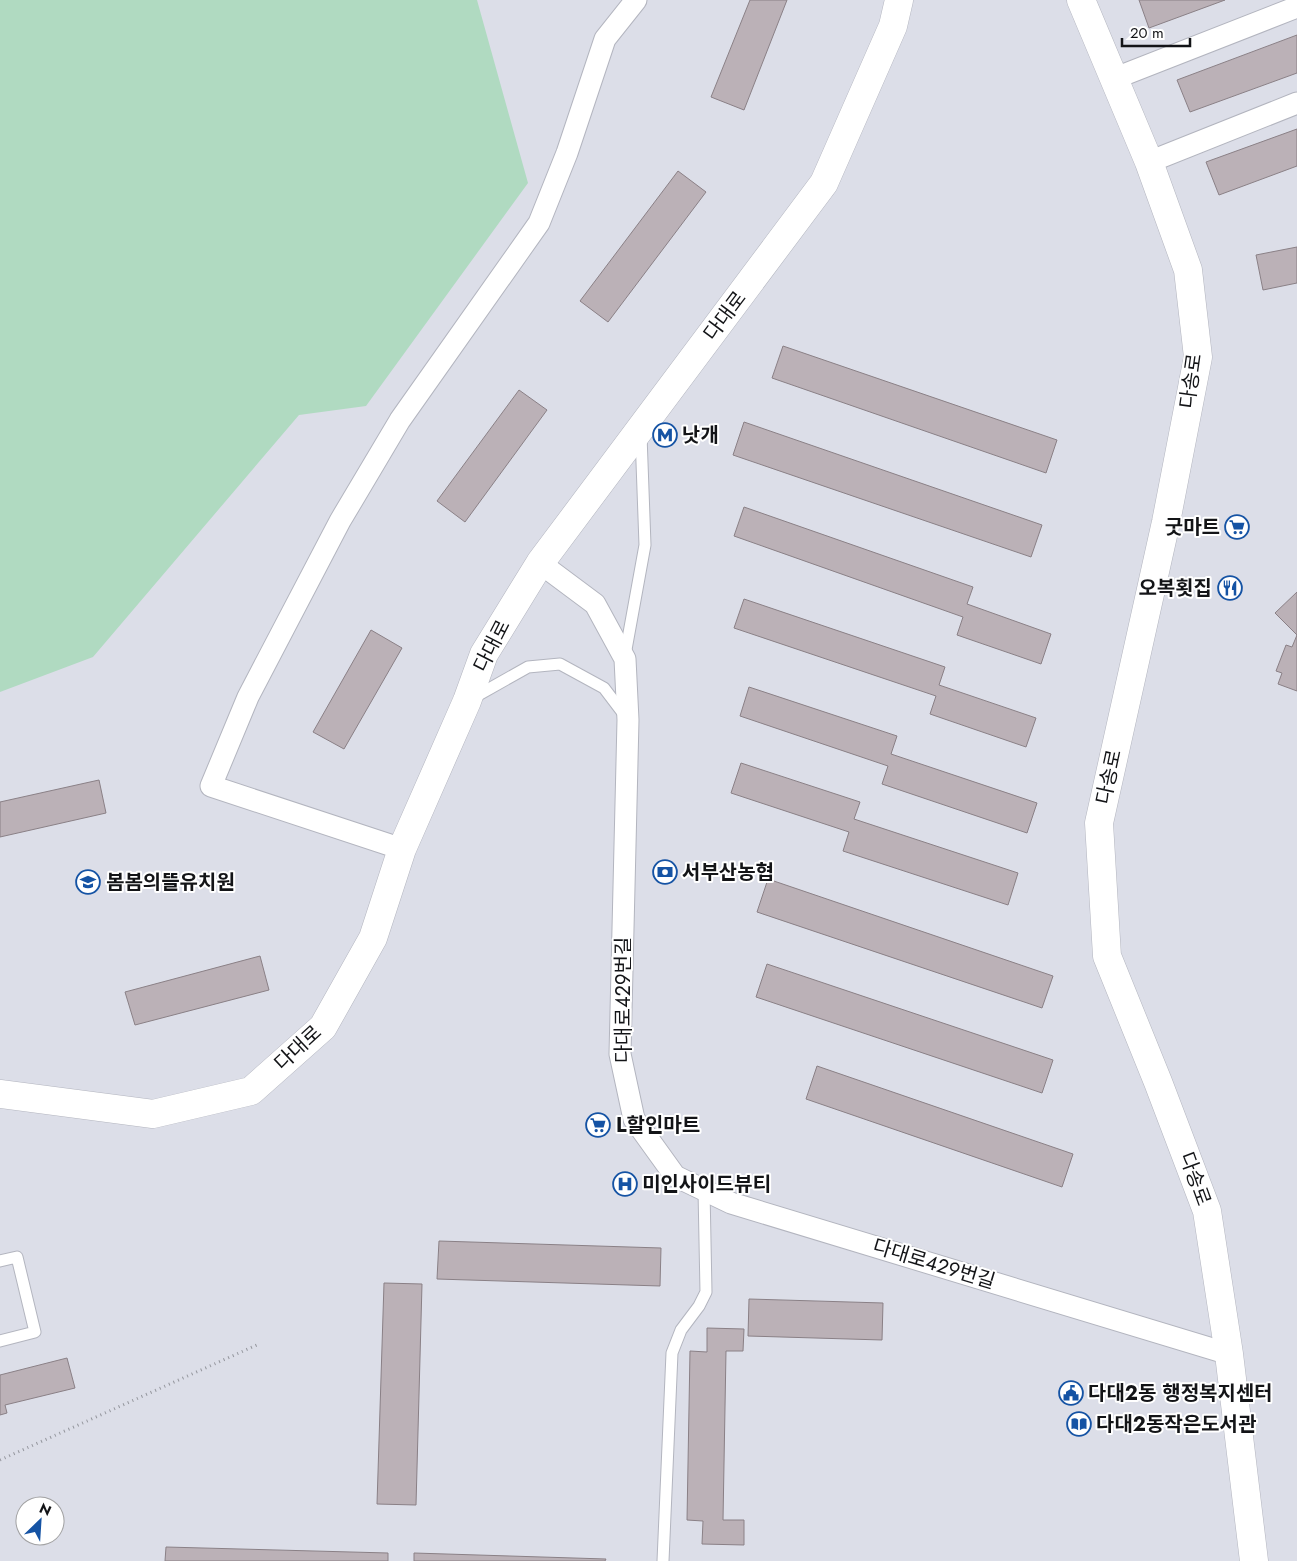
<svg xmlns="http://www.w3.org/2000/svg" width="1297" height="1561" font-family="Jost,'Noto Sans KR',sans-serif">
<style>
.green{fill:#b0dac1}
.building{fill:#bbb1b7;stroke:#8a8086}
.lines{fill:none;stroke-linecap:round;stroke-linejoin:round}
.lane-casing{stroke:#b3b5bf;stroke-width:13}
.street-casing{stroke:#b3b5bf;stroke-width:23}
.secondary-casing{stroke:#b3b5bf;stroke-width:29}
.path{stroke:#94969d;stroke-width:3;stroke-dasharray:1 4;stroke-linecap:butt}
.lane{stroke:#fff;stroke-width:11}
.street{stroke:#fff;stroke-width:21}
.secondary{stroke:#fff;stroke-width:28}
.labels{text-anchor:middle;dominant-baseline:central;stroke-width:4;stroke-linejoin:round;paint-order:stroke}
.street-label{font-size:20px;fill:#131417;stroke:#fff}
.poi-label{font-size:20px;font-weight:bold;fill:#131417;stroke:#fff;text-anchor:start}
</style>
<rect width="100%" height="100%" fill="#dcdee8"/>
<polygon class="green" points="0,0 477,0 528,183 366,406 299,415 93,657 0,692"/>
<g class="building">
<polygon points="750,0 787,0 744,110 711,97"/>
<polygon points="1139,0 1225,0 1149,28"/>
<polygon points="1297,35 1297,73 1190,112 1177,80"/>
<polygon points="1297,129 1297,166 1219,195 1206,162"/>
<polygon points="678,171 706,192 608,322 580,301"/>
<polygon points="1297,247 1297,283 1263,290 1256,255"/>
<polygon points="783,346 1057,440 1046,473 772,378"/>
<polygon points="519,390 547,410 465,522 437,501"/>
<polygon points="744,422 1042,525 1031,557 733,455"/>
<polygon points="744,507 973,587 967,604 1051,634 1041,664 957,635 963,617 734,536"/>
<polygon points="1297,592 1297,635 1275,613"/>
<polygon points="744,599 945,667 939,685 1036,718 1026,747 930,714 936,696 734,628"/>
<polygon points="371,630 402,648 344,749 313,732"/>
<polygon points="1297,635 1297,691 1278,684 1282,673 1276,671 1286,645 1292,647"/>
<polygon points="749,687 897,736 891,754 1037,803 1027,833 882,784 888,766 740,716"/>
<polygon points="741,763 860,802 854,819 1018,873 1008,905 843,851 849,832 731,793"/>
<polygon points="99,780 106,813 0,837 0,802"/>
<polygon points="768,879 1053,976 1042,1008 757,912"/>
<polygon points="260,956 269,990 135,1025 125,992"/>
<polygon points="767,964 1053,1060 1042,1093 756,997"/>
<polygon points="817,1066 1073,1154 1062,1187 806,1099"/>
<polygon points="439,1241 661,1248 660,1286 437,1279"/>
<polygon points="384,1283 422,1284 416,1505 377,1504"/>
<polygon points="749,1299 883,1303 882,1340 748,1336"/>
<polygon points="707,1328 744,1329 743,1351 726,1351 723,1520 744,1520 744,1545 702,1544 703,1521 687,1520 690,1351 707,1352"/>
<polygon points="67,1358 75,1388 5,1405 7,1413 0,1415 0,1375"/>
<polygon points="166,1547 388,1553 388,1561 165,1561"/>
<polygon points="414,1553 606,1559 605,1561 414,1561"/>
</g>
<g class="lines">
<g class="lane-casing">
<g id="lane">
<polyline points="625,655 645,545 641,435"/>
<polyline points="473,698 528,667 560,664 604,688 626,717"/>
<polyline points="0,1261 17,1257 35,1332 0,1341"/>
<polyline points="663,1561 672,1353 681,1330 699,1306 706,1292 704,1190"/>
</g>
</g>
<g class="street-casing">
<g id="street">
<polyline points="1113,79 1297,7"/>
<polyline points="1149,162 1297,103"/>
<polyline points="540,563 595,604 625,659 628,720 620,1054 634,1119 675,1176 731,1203 1229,1354"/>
<polyline points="402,849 211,786 248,697 340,521 400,420 539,223 567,153 605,39 636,0"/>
</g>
</g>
<g class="secondary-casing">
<g id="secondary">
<polyline points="1081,0 1149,162 1188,270 1198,357 1166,522 1099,823 1107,956 1158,1082 1207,1211 1229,1354 1254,1561"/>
<polyline points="0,1094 153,1114 251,1091 323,1027 373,938 402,849 467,701 484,654 540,563 824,183 893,26 899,0"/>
</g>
</g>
<polyline class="path" points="0,1460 259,1344"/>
<use href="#lane" class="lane"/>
<use href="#street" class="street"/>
<use href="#secondary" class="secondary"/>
</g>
<defs>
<g id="metro-ring" transform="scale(1.25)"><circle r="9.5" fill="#fff" stroke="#1553a4" stroke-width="1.5"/><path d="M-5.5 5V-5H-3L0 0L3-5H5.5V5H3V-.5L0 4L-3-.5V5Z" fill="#1553a4"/></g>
<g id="supermarket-ring" transform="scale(1.25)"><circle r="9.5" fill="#fff" stroke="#1553a4" stroke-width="1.5"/><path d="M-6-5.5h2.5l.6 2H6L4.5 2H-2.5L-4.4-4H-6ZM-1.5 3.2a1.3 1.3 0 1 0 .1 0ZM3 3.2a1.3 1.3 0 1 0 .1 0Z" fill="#1553a4"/></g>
<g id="restaurant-ring" transform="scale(1.25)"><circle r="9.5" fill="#fff" stroke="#1553a4" stroke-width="1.5"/><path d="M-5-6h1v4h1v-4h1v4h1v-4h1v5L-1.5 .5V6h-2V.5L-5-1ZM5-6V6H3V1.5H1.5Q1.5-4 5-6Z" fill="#1553a4"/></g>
<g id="bank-ring" transform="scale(1.25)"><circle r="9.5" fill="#fff" stroke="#1553a4" stroke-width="1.5"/><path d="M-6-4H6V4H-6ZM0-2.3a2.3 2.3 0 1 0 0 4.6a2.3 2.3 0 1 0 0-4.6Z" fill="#1553a4"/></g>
<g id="school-ring" transform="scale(1.25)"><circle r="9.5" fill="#fff" stroke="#1553a4" stroke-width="1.5"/><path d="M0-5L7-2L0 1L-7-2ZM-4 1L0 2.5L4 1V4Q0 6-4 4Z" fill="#1553a4"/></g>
<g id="hospital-ring" transform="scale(1.25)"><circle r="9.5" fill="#fff" stroke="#1553a4" stroke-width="1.5"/><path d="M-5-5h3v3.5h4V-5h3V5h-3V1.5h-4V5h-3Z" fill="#1553a4"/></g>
<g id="civic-ring" transform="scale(1.25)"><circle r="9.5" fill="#fff" stroke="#1553a4" stroke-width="1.5"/><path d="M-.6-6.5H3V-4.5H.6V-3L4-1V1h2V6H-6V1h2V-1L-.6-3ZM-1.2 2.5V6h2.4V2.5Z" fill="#1553a4"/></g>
<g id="library-ring" transform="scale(1.25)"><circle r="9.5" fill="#fff" stroke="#1553a4" stroke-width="1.5"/><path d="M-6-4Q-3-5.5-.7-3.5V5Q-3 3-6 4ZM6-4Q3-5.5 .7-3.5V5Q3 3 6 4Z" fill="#1553a4"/></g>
</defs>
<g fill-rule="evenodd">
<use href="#metro-ring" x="665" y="435"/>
<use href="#supermarket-ring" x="1237" y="527"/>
<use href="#restaurant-ring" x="1230" y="588"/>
<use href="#bank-ring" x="665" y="872"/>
<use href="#school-ring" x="88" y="882"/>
<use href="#supermarket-ring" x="598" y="1125"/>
<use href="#hospital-ring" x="625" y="1184"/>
<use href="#civic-ring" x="1071" y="1393"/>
<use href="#library-ring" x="1079" y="1424"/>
</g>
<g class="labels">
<g class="street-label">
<text transform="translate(725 316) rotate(-53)">다대로</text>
<text transform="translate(1191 381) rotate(-82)">다송로</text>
<text transform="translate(492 646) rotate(-63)">다대로</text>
<text transform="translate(1109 777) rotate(-78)">다송로</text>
<text transform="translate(623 1000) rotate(-90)">다대로429번길</text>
<text transform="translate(298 1048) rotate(-43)">다대로</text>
<text transform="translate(1195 1179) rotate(70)">다송로</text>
<text transform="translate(934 1264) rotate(17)">다대로429번길</text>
</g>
<g class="poi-label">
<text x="682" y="435">낫개</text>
<text x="1220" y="527" text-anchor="end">굿마트</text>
<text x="1212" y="588" text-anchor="end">오복횟집</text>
<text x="682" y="872">서부산농협</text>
<text x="106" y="882">봄봄의뜰유치원</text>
<text x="616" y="1125">L할인마트</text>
<text x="642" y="1184">미인사이드뷰티</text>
<text x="1088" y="1393">다대2동 행정복지센터</text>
<text x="1096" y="1424">다대2동작은도서관</text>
</g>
</g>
<g transform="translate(40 1521) rotate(25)"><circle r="24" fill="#ffffff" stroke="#a1a1a2"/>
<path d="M0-4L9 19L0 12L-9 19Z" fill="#1553a4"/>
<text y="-8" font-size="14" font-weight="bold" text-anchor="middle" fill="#131417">N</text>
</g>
<path d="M1122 38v8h68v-8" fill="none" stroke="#131417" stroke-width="2.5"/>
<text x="1130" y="38" font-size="15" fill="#131417" stroke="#ffffff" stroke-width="4" paint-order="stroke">20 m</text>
</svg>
